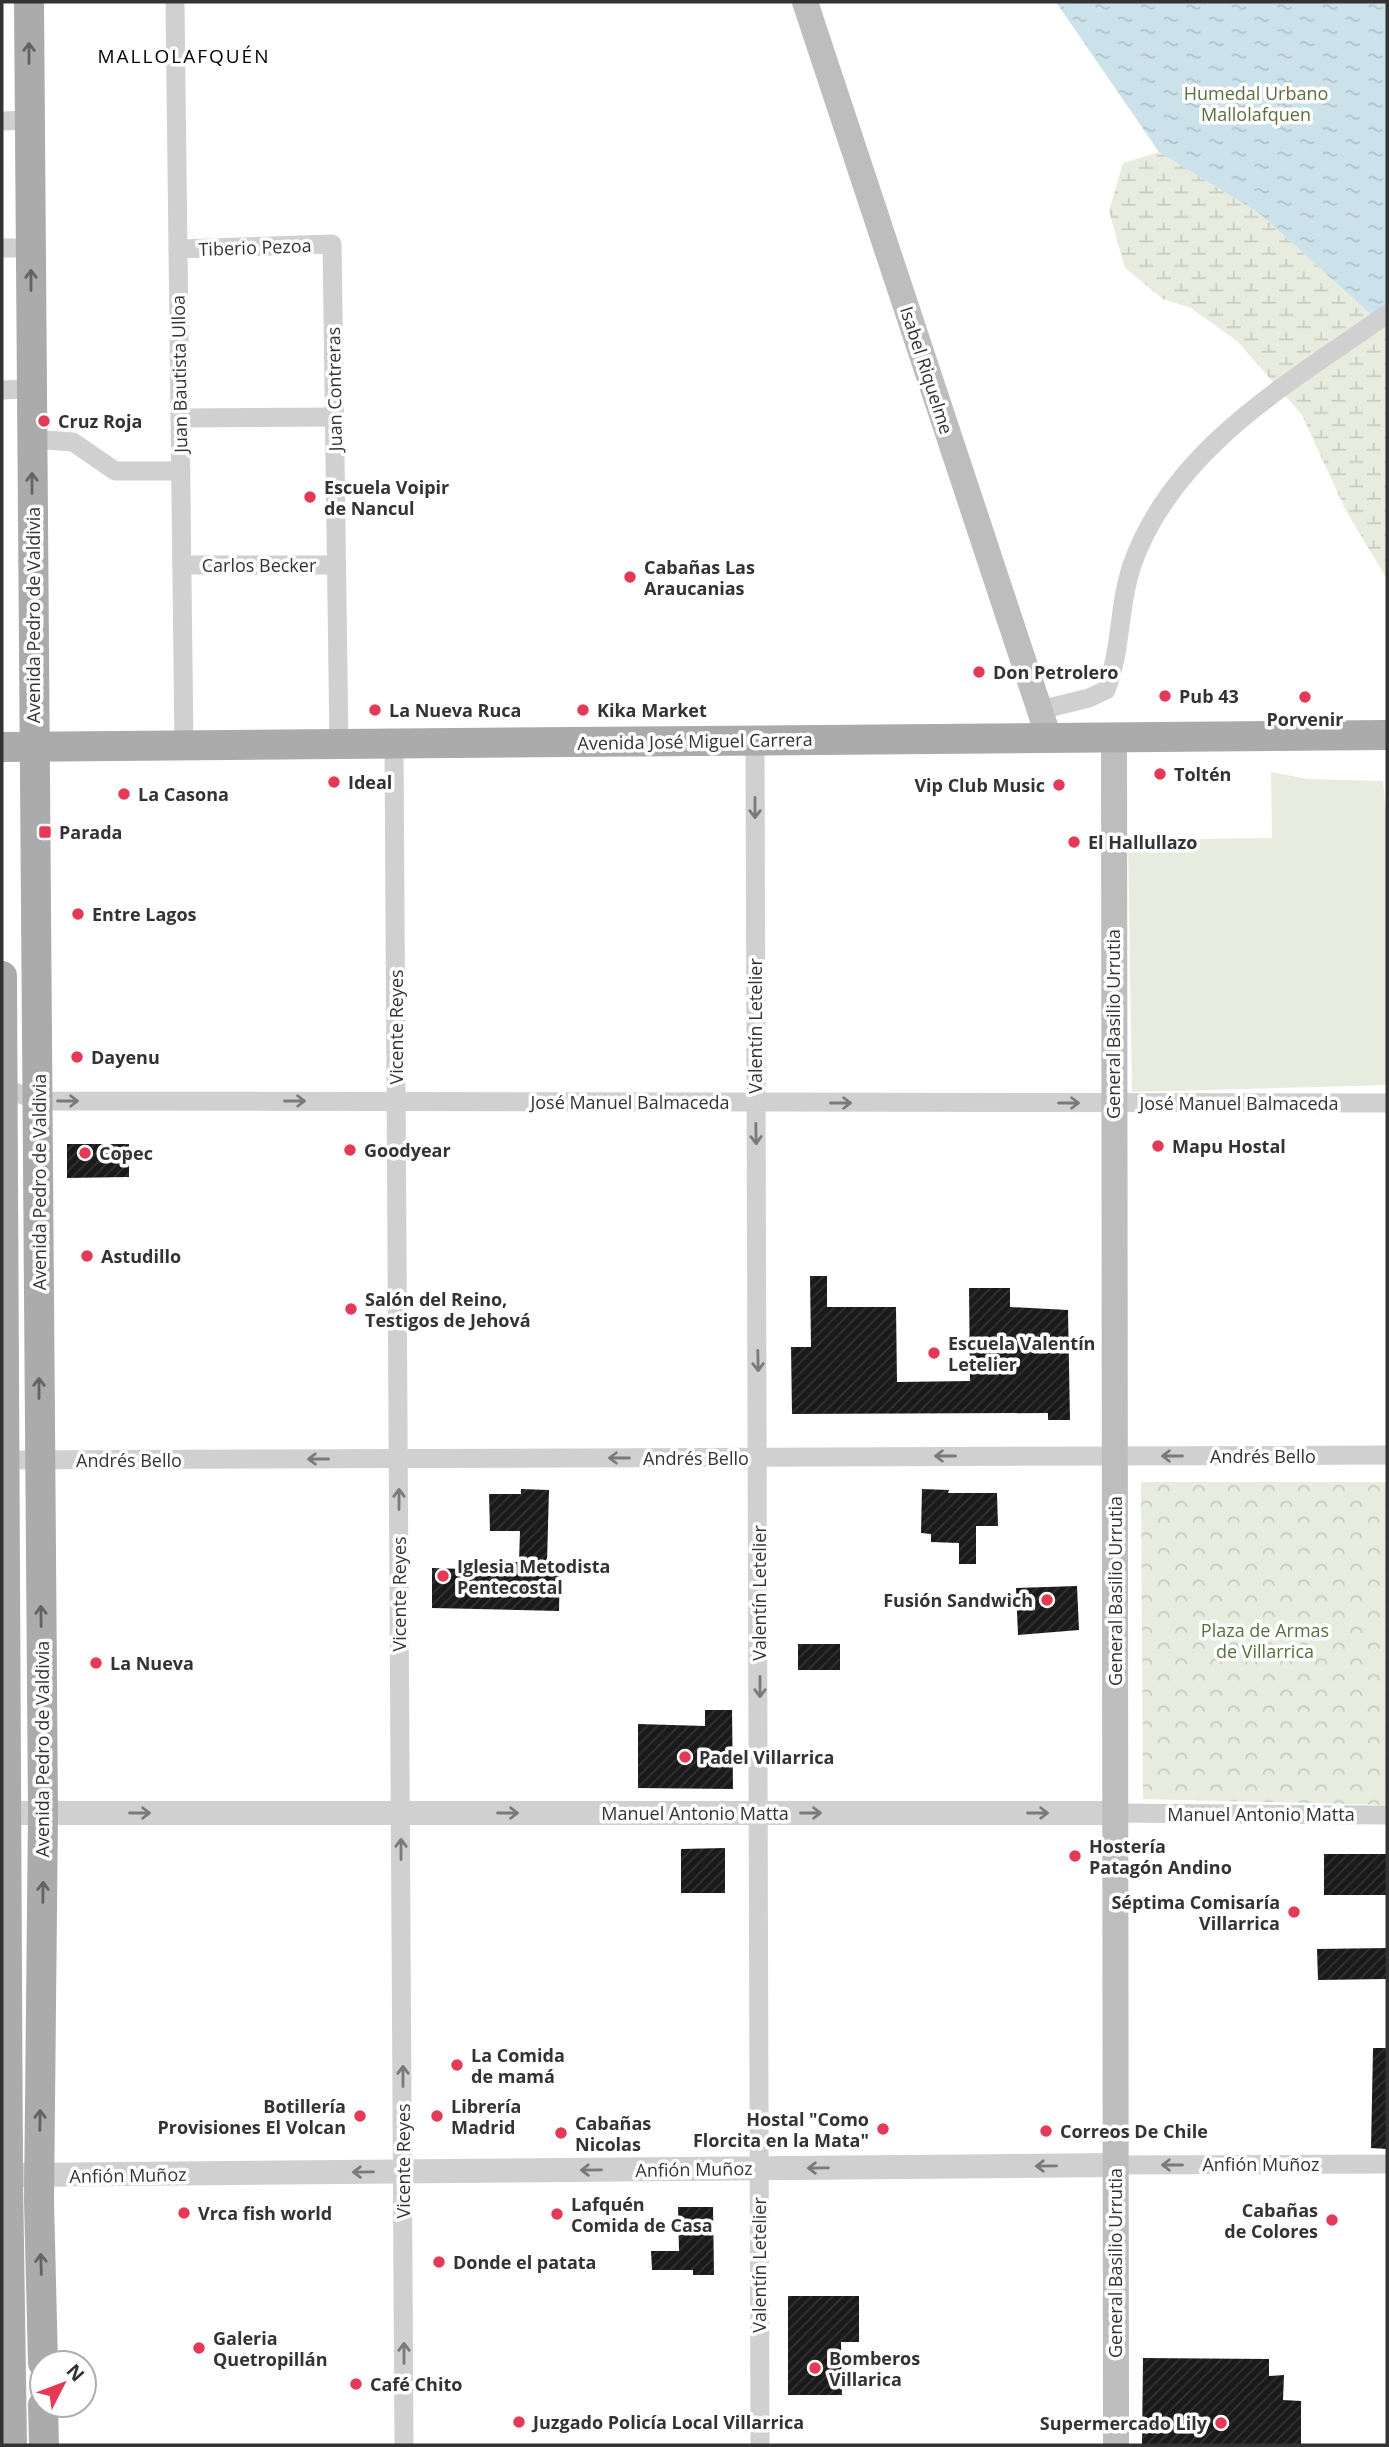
<svg xmlns="http://www.w3.org/2000/svg" width="1389" height="2447" font-family="'Open Sans',sans-serif">
<style>
.grass{fill:#e7ecdf}
.wetland{fill:url(#wetland-marsh)}
.park{fill:url(#park-crowns)}
.water{fill:url(#water-ripples)}
.building{fill:url(#building-hatch)}
.lines{fill:none;stroke-linecap:round;stroke-linejoin:round}
.minor{stroke:#d0d0d0;stroke-width:19}
.tertiary{stroke:#d0d0d0;stroke-width:24}
.secondary{stroke:#bdbdbd;stroke-width:26}
.primary{stroke:#ababab;stroke-width:30}
.oneway{stroke:#636363}
.oneway2{stroke:#7a7a7a}
.poi-dot{fill:#e43a57;stroke:#fff;stroke-width:2.5}
.labels{text-anchor:middle;dominant-baseline:central;stroke-width:7;stroke-linejoin:round;paint-order:stroke}
.park-label{font-size:18px;fill:#5a6f3f;stroke:#fff}
.street-label{font-size:18px;fill:#333;stroke:#fff}
.poi-label{font-size:18px;font-weight:bold;fill:#333;stroke:#fff;text-anchor:start}
.neighbourhood-label{font-size:19px;letter-spacing:2px;fill:#000;stroke:#fff}
</style>
<defs>
<pattern id="wetland-marsh" width="20" height="14" patternUnits="userSpaceOnUse" patternTransform="scale(1.75)"><rect width="20" height="14" fill="#e7ecdf"/><path d="M1 5h8M5 5V1M11 12h8M15 12V8" fill="none" stroke="#c7cbc0"/></pattern>
<pattern id="park-crowns" width="20" height="18" patternUnits="userSpaceOnUse" patternTransform="scale(1.75)"><rect width="20" height="18" fill="#e7ecdf"/><path d="M2 6a3 3 0 1 1 6 0M12 15a3 3 0 1 1 6 0" fill="none" stroke="#c7cbc0"/></pattern>
<pattern id="water-ripples" width="26" height="14" patternUnits="userSpaceOnUse" patternTransform="scale(1.75)"><rect width="26" height="14" fill="#cce2eb"/><path d="M2 4q2-2 4 0t4 0M15 11q2-2 4 0t4 0" fill="none" stroke="#b0c2ca"/></pattern>
<pattern id="building-hatch" width="6" height="6" patternUnits="userSpaceOnUse" patternTransform="scale(1.75)"><rect width="6" height="6" fill="#1a1a1a"/><path d="M-1 1l2-2M0 6l6-6M5 7l2-2" fill="none" stroke="#333"/></pattern>
</defs>
<rect width="100%" height="100%" fill="#fff"/>
<polygon class="grass" points="1271,772 1308,779 1383,781 1387,823 1387,1085 1132,1092 1128,840 1272,838"/>
<polygon class="wetland" points="1159,152 1260,214 1387,329 1387,579 1346,511 1302,415 1237,341 1191,308 1163,299 1125,268 1109,211 1123,163"/>
<polygon class="park" points="1141,1482 1387,1482 1387,1805 1143,1799"/>
<polygon class="water" points="1056,2 1387,2 1387,329 1260,214 1159,152"/>
<g class="building">
<polygon points="67,1144 129,1144 129,1177 67,1178"/>
<polygon points="810,1276 827,1276 827,1307 896,1307 897,1382 970,1381 969,1288 1010,1288 1010,1307 1068,1310 1070,1420 1048,1420 1048,1413 792,1414 791,1347 811,1347"/>
<polygon points="521,1489 549,1490 547,1563 560,1563 559,1611 432,1608 432,1568 496,1570 496,1562 519,1562 520,1531 490,1531 489,1494 521,1494"/>
<polygon points="922,1489 949,1490 948,1493 997,1493 998,1526 976,1526 976,1564 959,1564 959,1543 931,1542 931,1534 921,1533"/>
<polygon points="1077,1586 1079,1630 1018,1635 1016,1588"/>
<rect x="798" y="1644" width="42" height="26"/>
<polygon points="705,1710 732,1710 733,1789 638,1788 638,1724 705,1726"/>
<polygon points="725,1848 725,1893 681,1893 681,1849"/>
<rect x="1324" y="1854" width="63" height="41"/>
<polygon points="1387,1948 1387,1979 1318,1980 1317,1949"/>
<polygon points="1373,2048 1387,2048 1387,2149 1371,2148"/>
<polygon points="678,2207 713,2207 714,2275 693,2275 693,2270 652,2270 651,2251 679,2251"/>
<polygon points="788,2296 859,2296 859,2342 841,2342 842,2395 788,2395"/>
<polygon points="1143,2358 1269,2359 1269,2376 1284,2375 1283,2400 1301,2401 1301,2445 1142,2445"/>
</g>
<g class="lines">
<g class="minor">
<polyline points="175,2 184,746"/>
<polyline points="2,121 29,120"/>
<polyline points="2,248 31,248"/>
<polyline points="178,249 332,244 339,744"/>
<polyline points="2,390 31,389"/>
<polyline points="180,418 334,417"/>
<polyline points="32,439 73,442 115,471 181,471"/>
<polyline points="182,565 336,565"/>
<path d="M1040,710L1089,698L1106,690C1122,650 1118,606 1132,565C1173,448 1291,382 1387,314"/>
<polyline points="755,740 760,2445"/>
<polyline points="394,744 404,2445"/>
<polyline points="2,1087 38,1101 1387,1103"/>
<polyline points="5,1460 1387,1455"/>
<polyline points="1114,1813 1387,1815"/>
<polyline points="1114,2165 1387,2164"/>
</g>
<g class="tertiary">
<polyline points="2,1813 1114,1813"/>
<polyline points="20,2175 1114,2165"/>
</g>
<g class="secondary">
<polyline points="805,2 1049,738"/>
<polyline points="1114,737 1116,2445"/>
</g>
<g class="primary">
<polyline points="29,2 43,1813 39,2201 43,2363"/>
<polyline points="2,747 1387,735"/>
<polyline points="2,976 8,2176 12,2445"/>
<polyline points="43,2405 44,2445"/>
</g>
</g>
<defs><path id="oneway-shaft" d="M-6 0H5M1.5-3L5.5 0L1.5 3" fill="none" stroke-width="1.6" stroke-linecap="round" stroke-linejoin="round" transform="scale(1.75)"/></defs>
<g class="oneway">
<use href="#oneway-shaft" transform="translate(29 53) rotate(-90)"/>
<use href="#oneway-shaft" transform="translate(31 280) rotate(-90)"/>
<use href="#oneway-shaft" transform="translate(32 483) rotate(-90)"/>
<use href="#oneway-shaft" transform="translate(39 1388) rotate(-90)"/>
<use href="#oneway-shaft" transform="translate(41 1616) rotate(-91)"/>
<use href="#oneway-shaft" transform="translate(43 1892) rotate(-89)"/>
<use href="#oneway-shaft" transform="translate(40 2120) rotate(-89)"/>
<use href="#oneway-shaft" transform="translate(41 2264) rotate(-92)"/>
</g>
<g class="oneway2">
<use href="#oneway-shaft" transform="translate(755 808) rotate(90)"/>
<use href="#oneway-shaft" transform="translate(68 1101)"/>
<use href="#oneway-shaft" transform="translate(295 1101)"/>
<use href="#oneway-shaft" transform="translate(841 1103)"/>
<use href="#oneway-shaft" transform="translate(1069 1103)"/>
<use href="#oneway-shaft" transform="translate(756 1134) rotate(89)"/>
<use href="#oneway-shaft" transform="translate(758 1361) rotate(89)"/>
<use href="#oneway-shaft" transform="translate(945 1456) rotate(180)"/>
<use href="#oneway-shaft" transform="translate(1172 1456) rotate(180)"/>
<use href="#oneway-shaft" transform="translate(619 1458) rotate(180)"/>
<use href="#oneway-shaft" transform="translate(318 1459) rotate(180)"/>
<use href="#oneway-shaft" transform="translate(399 1499) rotate(-90)"/>
<use href="#oneway-shaft" transform="translate(760 1687) rotate(90)"/>
<use href="#oneway-shaft" transform="translate(140 1813)"/>
<use href="#oneway-shaft" transform="translate(508 1813)"/>
<use href="#oneway-shaft" transform="translate(811 1813)"/>
<use href="#oneway-shaft" transform="translate(1038 1813)"/>
<use href="#oneway-shaft" transform="translate(401 1849) rotate(-90)"/>
<use href="#oneway-shaft" transform="translate(403 2076) rotate(-90)"/>
<use href="#oneway-shaft" transform="translate(1172 2165) rotate(180)"/>
<use href="#oneway-shaft" transform="translate(1046 2166) rotate(179)"/>
<use href="#oneway-shaft" transform="translate(818 2168) rotate(179)"/>
<use href="#oneway-shaft" transform="translate(591 2170) rotate(179)"/>
<use href="#oneway-shaft" transform="translate(363 2172) rotate(179)"/>
<use href="#oneway-shaft" transform="translate(404 2353) rotate(-90)"/>
</g>
<g class="poi-dot">
<circle cx="44" cy="421" r="7"/>
<circle cx="310" cy="497" r="7"/>
<circle cx="630" cy="577" r="7"/>
<circle cx="979" cy="672" r="7"/>
<circle cx="1165" cy="696" r="7"/>
<circle cx="1305" cy="697" r="7"/>
<circle cx="375" cy="710" r="7"/>
<circle cx="583" cy="710" r="7"/>
<circle cx="1160" cy="774" r="7"/>
<circle cx="334" cy="782" r="7"/>
<circle cx="1059" cy="785" r="7"/>
<circle cx="124" cy="794" r="7"/>
<rect x="38" y="825" width="14" height="14" rx="3.5"/>
<circle cx="1074" cy="842" r="7"/>
<circle cx="78" cy="914" r="7"/>
<circle cx="77" cy="1057" r="7"/>
<circle cx="1158" cy="1146" r="7"/>
<circle cx="350" cy="1150" r="7"/>
<circle cx="85" cy="1153" r="7"/>
<circle cx="87" cy="1256" r="7"/>
<circle cx="351" cy="1309" r="7"/>
<circle cx="934" cy="1353" r="7"/>
<circle cx="443" cy="1576" r="7"/>
<circle cx="1047" cy="1600" r="7"/>
<circle cx="96" cy="1663" r="7"/>
<circle cx="685" cy="1757" r="7"/>
<circle cx="1075" cy="1856" r="7"/>
<circle cx="1294" cy="1912" r="7"/>
<circle cx="457" cy="2065" r="7"/>
<circle cx="360" cy="2116" r="7"/>
<circle cx="437" cy="2116" r="7"/>
<circle cx="883" cy="2129" r="7"/>
<circle cx="1046" cy="2131" r="7"/>
<circle cx="561" cy="2133" r="7"/>
<circle cx="184" cy="2213" r="7"/>
<circle cx="557" cy="2214" r="7"/>
<circle cx="1332" cy="2220" r="7"/>
<circle cx="439" cy="2262" r="7"/>
<circle cx="199" cy="2348" r="7"/>
<circle cx="815" cy="2368" r="7"/>
<circle cx="356" cy="2384" r="7"/>
<circle cx="519" cy="2422" r="7"/>
<circle cx="1221" cy="2423" r="7"/>
</g>
<g class="labels">
<g class="park-label">
<text x="1256" y="93">Humedal Urbano<tspan x="1256" dy="21">Mallolafquen</tspan></text>
<text x="1265" y="1630">Plaza de Armas<tspan x="1265" dy="21">de Villarrica</tspan></text>
</g>
<g class="street-label">
<text transform="translate(255 247) rotate(-2)">Tiberio Pezoa</text>
<text transform="translate(927 370) rotate(72)">Isabel Riquelme</text>
<text transform="translate(179 374) rotate(-91)">Juan Bautista Ulloa</text>
<text transform="translate(334 389) rotate(-91)">Juan Contreras</text>
<text x="259" y="565">Carlos Becker</text>
<text transform="translate(33 615) rotate(-90)">Avenida Pedro de Valdivia</text>
<text transform="translate(695 741) rotate(-1)">Avenida José Miguel Carrera</text>
<text transform="translate(1113 1024) rotate(-90)">General Basilio Urrutia</text>
<text transform="translate(755 1026) rotate(-90)">Valentín Letelier</text>
<text transform="translate(396 1027) rotate(-90)">Vicente Reyes</text>
<text x="630" y="1102">José Manuel Balmaceda</text>
<text x="1239" y="1103">José Manuel Balmaceda</text>
<text transform="translate(39 1182) rotate(-90)">Avenida Pedro de Valdivia</text>
<text x="1263" y="1456">Andrés Bello</text>
<text x="696" y="1458">Andrés Bello</text>
<text x="129" y="1460">Andrés Bello</text>
<text transform="translate(1115 1591) rotate(-90)">General Basilio Urrutia</text>
<text transform="translate(759 1593) rotate(-90)">Valentín Letelier</text>
<text transform="translate(399 1594) rotate(-90)">Vicente Reyes</text>
<text transform="translate(42 1749) rotate(-90)">Avenida Pedro de Valdivia</text>
<text x="695" y="1813">Manuel Antonio Matta</text>
<text x="1261" y="1814">Manuel Antonio Matta</text>
<text transform="translate(403 2161) rotate(-90)">Vicente Reyes</text>
<text x="1261" y="2164">Anfión Muñoz</text>
<text transform="translate(694 2169) rotate(-1)">Anfión Muñoz</text>
<text transform="translate(128 2175) rotate(-1)">Anfión Muñoz</text>
<text transform="translate(1115 2263) rotate(-90)">General Basilio Urrutia</text>
<text transform="translate(759 2265) rotate(-90)">Valentín Letelier</text>
</g>
<g class="poi-label">
<text x="58" y="421">Cruz Roja</text>
<text x="324" y="487">Escuela Voipir<tspan x="324" dy="21">de Nancul</tspan></text>
<text x="644" y="567">Cabañas Las<tspan x="644" dy="21">Araucanias</tspan></text>
<text x="993" y="672">Don Petrolero</text>
<text x="1179" y="696">Pub 43</text>
<text x="389" y="710">La Nueva Ruca</text>
<text x="597" y="710">Kika Market</text>
<text x="1305" y="719" text-anchor="middle">Porvenir</text>
<text x="1174" y="774">Toltén</text>
<text x="348" y="782">Ideal</text>
<text x="1045" y="785" text-anchor="end">Vip Club Music</text>
<text x="138" y="794">La Casona</text>
<text x="59" y="832">Parada</text>
<text x="1088" y="842">El Hallullazo</text>
<text x="92" y="914">Entre Lagos</text>
<text x="91" y="1057">Dayenu</text>
<text x="1172" y="1146">Mapu Hostal</text>
<text x="364" y="1150">Goodyear</text>
<text x="99" y="1153">Copec</text>
<text x="101" y="1256">Astudillo</text>
<text x="365" y="1299">Salón del Reino,<tspan x="365" dy="21">Testigos de Jehová</tspan></text>
<text x="948" y="1343">Escuela Valentín<tspan x="948" dy="21">Letelier</tspan></text>
<text x="457" y="1566">Iglesia Metodista<tspan x="457" dy="21">Pentecostal</tspan></text>
<text x="1033" y="1600" text-anchor="end">Fusión Sandwich</text>
<text x="110" y="1663">La Nueva</text>
<text x="699" y="1757">Padel Villarrica</text>
<text x="1089" y="1846">Hostería<tspan x="1089" dy="21">Patagón Andino</tspan></text>
<text x="1280" y="1902" text-anchor="end">Séptima Comisaría<tspan x="1280" dy="21">Villarrica</tspan></text>
<text x="471" y="2055">La Comida<tspan x="471" dy="21">de mamá</tspan></text>
<text x="346" y="2106" text-anchor="end">Botillería<tspan x="346" dy="21">Provisiones El Volcan</tspan></text>
<text x="451" y="2106">Librería<tspan x="451" dy="21">Madrid</tspan></text>
<text x="869" y="2119" text-anchor="end">Hostal "Como<tspan x="869" dy="21">Florcita en la Mata"</tspan></text>
<text x="575" y="2123">Cabañas<tspan x="575" dy="21">Nicolas</tspan></text>
<text x="1060" y="2131">Correos De Chile</text>
<text x="571" y="2204">Lafquén<tspan x="571" dy="21">Comida de Casa</tspan></text>
<text x="1318" y="2210" text-anchor="end">Cabañas<tspan x="1318" dy="21">de Colores</tspan></text>
<text x="198" y="2213">Vrca fish world</text>
<text x="453" y="2262">Donde el patata</text>
<text x="213" y="2338">Galeria<tspan x="213" dy="21">Quetropillán</tspan></text>
<text x="829" y="2358">Bomberos<tspan x="829" dy="21">Villarica</tspan></text>
<text x="370" y="2384">Café Chito</text>
<text x="533" y="2422">Juzgado Policía Local Villarrica</text>
<text x="1207" y="2423" text-anchor="end">Supermercado Lily</text>
</g>
<g class="neighbourhood-label">
<text x="184" y="56">MALLOLAFQUÉN</text>
</g>
</g>
<rect width="1389" height="2447" fill="none" stroke="#333333" stroke-width="7"/>
<g transform="translate(63 2384) rotate(48)"><circle r="33" fill="#ffffff" stroke="#adadad" stroke-width="2"/>
<path d="M0-5L12 26L0 18L-12 26Z" fill="#e43a57"/>
<text y="-10" font-size="19" font-weight="bold" text-anchor="middle" fill="#333333">N</text>
</g>
</svg>
